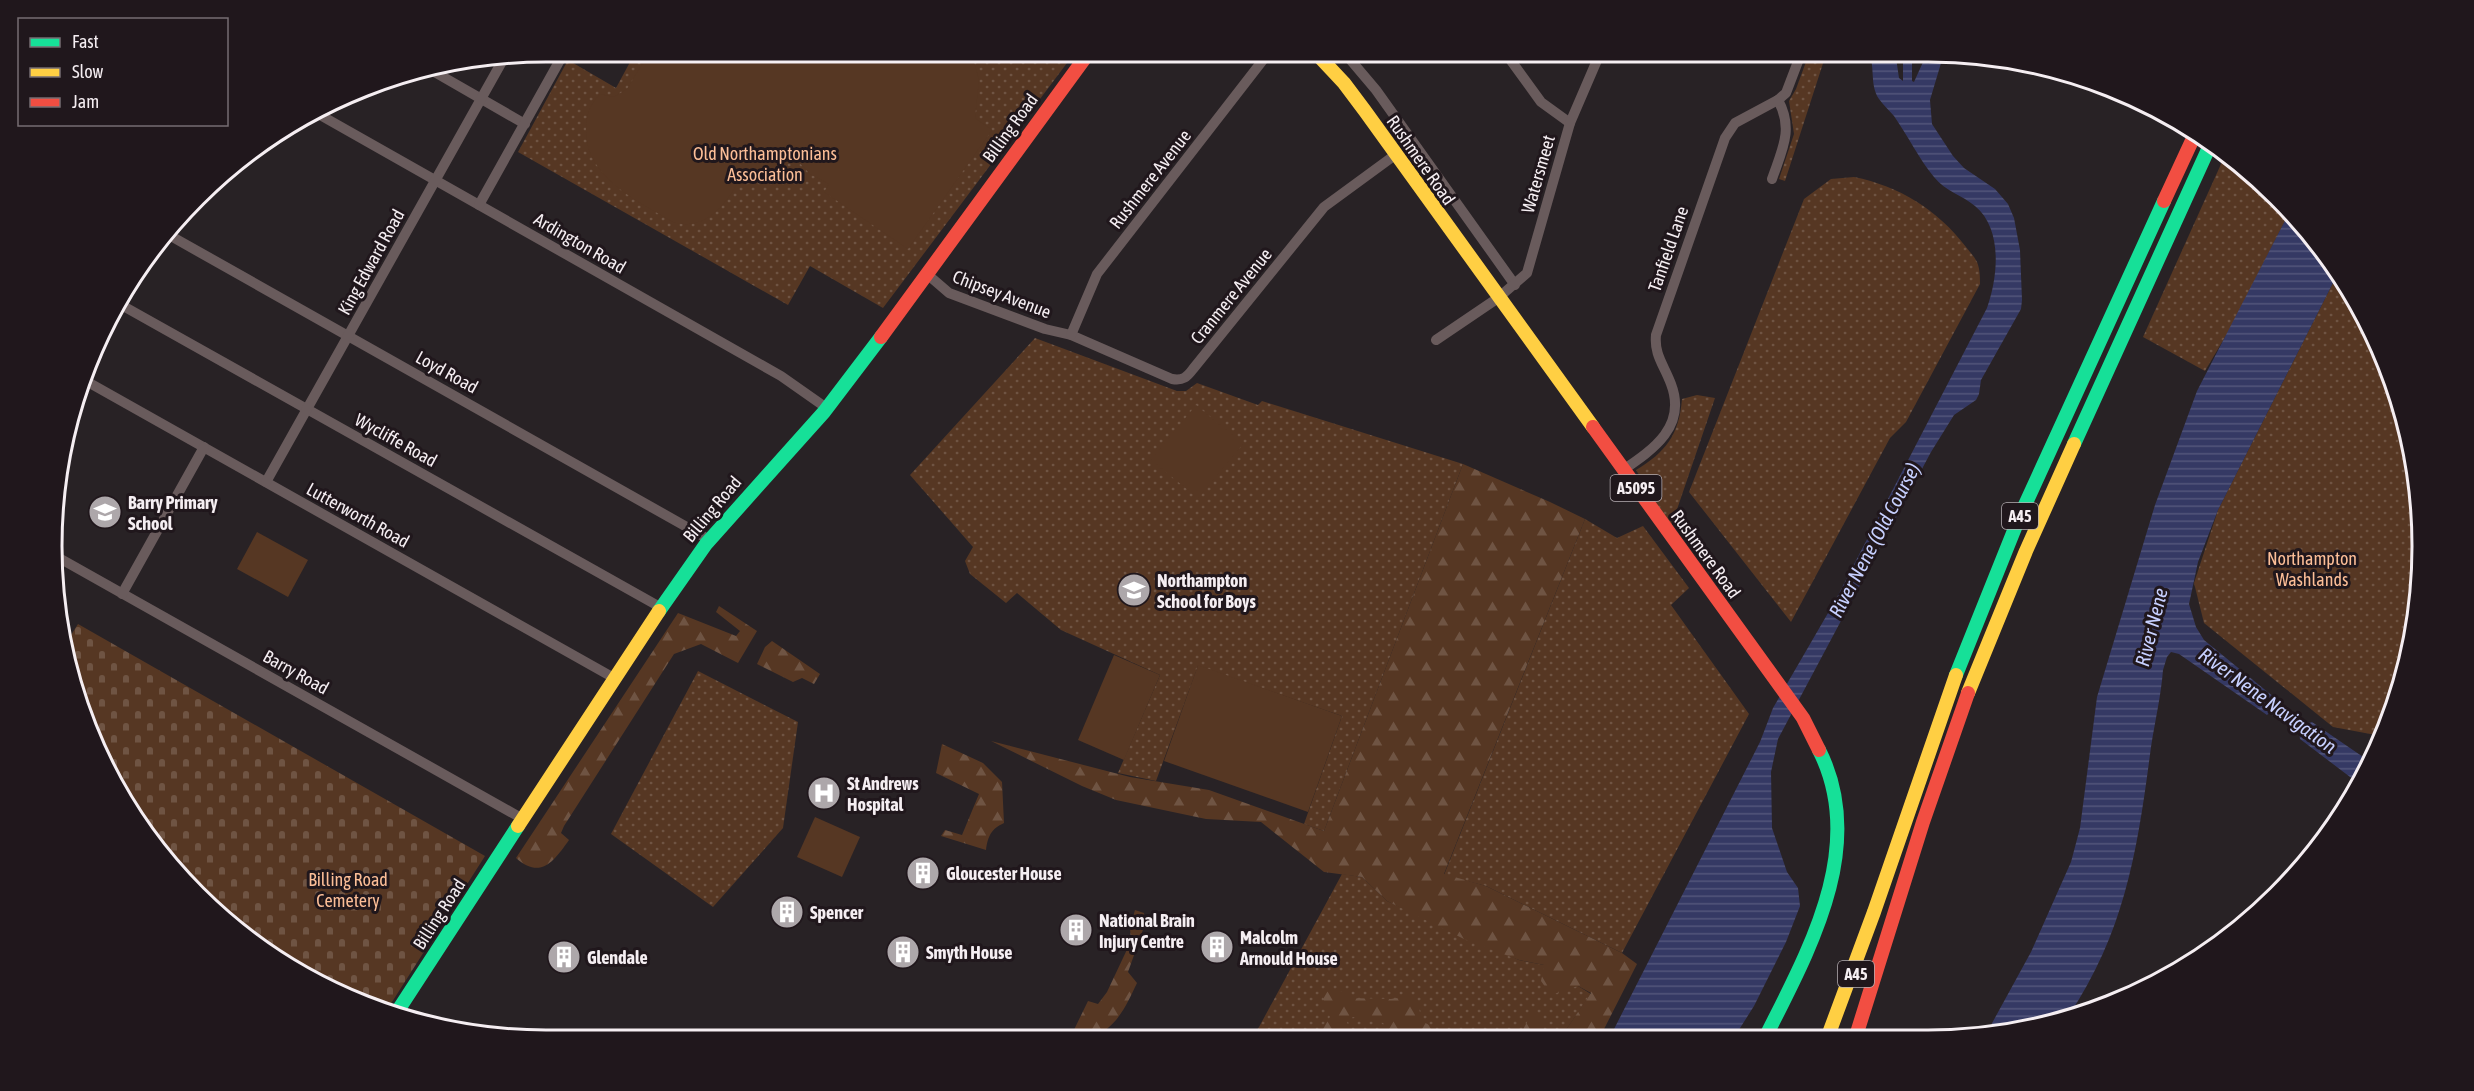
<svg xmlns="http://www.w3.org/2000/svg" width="2474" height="1091" font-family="'Asap Condensed',sans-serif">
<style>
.green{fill:url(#green-dots)}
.forest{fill:url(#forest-firs)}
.cemetery{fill:url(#cemetery-stones)}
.pitch{fill:#563723}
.water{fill:url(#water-rules)}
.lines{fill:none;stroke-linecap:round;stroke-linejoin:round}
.street{stroke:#695b5c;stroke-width:10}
.fast{stroke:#16e098;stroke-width:14}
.slow{stroke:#ffcf43;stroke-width:14}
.jam{stroke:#f24e42;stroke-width:14}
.labels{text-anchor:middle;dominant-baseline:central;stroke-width:6;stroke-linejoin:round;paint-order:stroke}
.shield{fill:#20171c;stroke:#b5aeb2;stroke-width:1.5}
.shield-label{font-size:16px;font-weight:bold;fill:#f5eef2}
.street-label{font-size:18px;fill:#f5eef2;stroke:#20171c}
.park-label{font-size:18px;fill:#fcbe97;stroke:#20171c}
.poi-label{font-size:18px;font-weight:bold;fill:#f5eef2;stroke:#20171c;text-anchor:start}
.water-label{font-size:20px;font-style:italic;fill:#c7d0ff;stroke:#20171c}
.rim{fill:none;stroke:#f5eef2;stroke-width:3}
</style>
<defs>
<pattern id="green-dots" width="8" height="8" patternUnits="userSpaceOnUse" patternTransform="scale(1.5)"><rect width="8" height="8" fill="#563723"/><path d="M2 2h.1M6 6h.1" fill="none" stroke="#6f5443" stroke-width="1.8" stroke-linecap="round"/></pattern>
<pattern id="forest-firs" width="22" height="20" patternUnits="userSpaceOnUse" patternTransform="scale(1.5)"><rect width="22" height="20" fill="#563723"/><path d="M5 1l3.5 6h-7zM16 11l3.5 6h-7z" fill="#6f5443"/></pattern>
<pattern id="cemetery-stones" width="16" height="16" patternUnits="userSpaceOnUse" patternTransform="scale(1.5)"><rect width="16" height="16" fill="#563723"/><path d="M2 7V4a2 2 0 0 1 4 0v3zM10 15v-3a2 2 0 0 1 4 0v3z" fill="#6f5443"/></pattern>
<pattern id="water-rules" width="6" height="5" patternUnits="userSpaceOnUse" patternTransform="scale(1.5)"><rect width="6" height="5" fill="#353964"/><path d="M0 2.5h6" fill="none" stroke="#53567b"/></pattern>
</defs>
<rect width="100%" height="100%" fill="#282225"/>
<g class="green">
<polygon points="636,51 1076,51 883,308 810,266 788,305 518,152 568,60 616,88"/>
<polygon points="1810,51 1827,51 1785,181 1779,179 1794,134 1789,101 1796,89"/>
<polygon points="2226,153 2255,174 2290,211 2231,327 2205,371 2143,337"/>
<path d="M1854,177C1899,186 1938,210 1966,247C1969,251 1974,256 1977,262C1980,269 1980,277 1980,284L1906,422L1890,438L1791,622L1689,492L1804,199L1831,179Z"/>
<polygon points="2338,273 2372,327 2406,418 2422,514 2419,610 2397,705 2381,736 2333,727 2204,623 2194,583 2218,510"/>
<polygon points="1035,338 1177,391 1186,391 1197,383 1258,405 1262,401 1463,464 1324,831 1304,824 1342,716 1198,666 1156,781 1118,773 1160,675 1061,630 1017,593 1006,603 970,574 965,561 973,547 910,475"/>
<path d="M1697,395L1715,398L1671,527L1636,470C1666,452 1679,435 1682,399Z"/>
<polygon points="1585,519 1617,538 1643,526 1689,588 1671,605 1749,714 1622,953 1486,886 1444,875"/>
<polygon points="698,671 798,722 783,828 713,907 611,834"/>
<polygon points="1342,874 1362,877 1387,901 1519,960 1544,965 1591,994 1561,1037 1251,1038 1259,1027"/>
</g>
<g class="forest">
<polygon points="1463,464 1550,502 1585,519 1444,874 1486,886 1622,953 1637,964 1600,1037 1561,1037 1591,993 1578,986 1551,995 1541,981 1544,965 1519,960 1464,939 1387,901 1362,877 1324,872 1261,822 1206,819 1116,800 1082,786 991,741 1130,777 1209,790 1324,831"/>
<path d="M719,606L757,631L738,663L701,644L674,654L564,826L561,833L569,840C554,861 541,880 516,858L678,613L736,636L740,631L716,612Z"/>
<polygon points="772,641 820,674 814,684 802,678 793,682 757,664 765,647"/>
<path d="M942,744L983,763L1002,782L1004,823C991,829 988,836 986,850L941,836L945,830L962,835L979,794L936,773Z"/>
<path d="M1135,910L1144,913L1145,924L1128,972L1137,983C1126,1006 1116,1030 1089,1038C1084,1040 1075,1038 1070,1038L1088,1001L1098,1004L1107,992L1131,941L1130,928Z"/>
<polygon points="1333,989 1343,992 1349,998 1391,999 1409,996 1419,1008 1422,1021 1450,1037 1394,1037 1383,1023 1353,1017 1347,1022 1350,1030 1345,1038 1325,1038 1321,1028 1330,1017 1325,1008 1323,993"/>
<path d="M1532,1013C1543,1018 1544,1026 1544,1037H1519Z"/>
</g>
<polygon class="cemetery" points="78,624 485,856 385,1013 299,974 220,918 165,851 168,847 155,839 117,792 63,648"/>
<g class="pitch">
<path d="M650,51H760L775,60L778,51H971L979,80L975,118L992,130L908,249L824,192L829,184L810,174L791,154L774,181L748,165C733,193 711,234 673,222C636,200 584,177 586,127C587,113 590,105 600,94L614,97L627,89Z"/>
<polygon points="1196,405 1243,444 1198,498 1151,460"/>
<polygon points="257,532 308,560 288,597 237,569"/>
<polygon points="1114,655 1160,675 1124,760 1078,740"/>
<polygon points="1198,665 1342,716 1308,812 1164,761"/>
<polygon points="815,817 860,837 842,877 797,857"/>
</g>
<g class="water">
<path d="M1868,51H1895L1899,78L1903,81V51H1916L1912,60V81L1914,82L1928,51L1944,53L1930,100L1932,124L1953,156L1964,168L1995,189L2008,204L2014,218L2020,250L2022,300L2021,309L1981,380L1979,394L1976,400L1954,415L1931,452L1778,739L1771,772L1772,828L1787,872L1798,888L1800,906L1786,942L1754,1006L1735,1036L1610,1037L1760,742L1773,708L1835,601L1987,308C1998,277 2003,229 1975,206C1962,195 1945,191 1934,177C1919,159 1908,136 1894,116C1889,110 1883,105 1879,99C1869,84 1876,66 1868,51Z"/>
<path d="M2290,211L2321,245L2338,273L2218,510L2198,562L2189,604L2196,627L2204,640L2275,698C2276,711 2300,727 2312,722L2369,761L2358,783L2300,739L2299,732L2269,713L2267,715L2179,654L2171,652L2167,657L2163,670C2161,696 2155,721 2151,747C2138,846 2126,930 2069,1015L1993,1036H1985L2031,952L2071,862L2080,828L2097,697L2155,505L2197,391Z"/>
</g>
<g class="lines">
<g class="street">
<polyline points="1343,51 1376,90 1515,285"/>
<polyline points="1504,51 1541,102 1570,123"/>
<polyline points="431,70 525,124"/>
<polyline points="313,111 781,376 828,409"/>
<path d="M1772,179C1782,150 1794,129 1778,100"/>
<polyline points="479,205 565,51"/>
<polyline points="169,235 708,539"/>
<path d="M927,274L949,293L1045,329L1071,335L1172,379C1183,381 1187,377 1193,369L1324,207L1395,155"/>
<polyline points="116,302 660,607"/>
<polyline points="1071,335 1097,274 1270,51"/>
<polyline points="1436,340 1498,298 1527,273 1570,123 1601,51"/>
<polyline points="86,381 614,678"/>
<path d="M1623,470C1654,449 1687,426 1671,384C1664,365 1654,355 1656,335L1725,138L1735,123L1778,100L1786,93L1802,51"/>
<polyline points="266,482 504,58"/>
<polyline points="52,554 523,819"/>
<polyline points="122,594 204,447"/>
</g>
<g class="fast">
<polyline points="2074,444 2211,143"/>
<polyline points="659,611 706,544 824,412 881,337"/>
<polyline points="1956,675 2019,518 2164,201"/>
<polyline points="395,1015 518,826"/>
<path d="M1766,1036C1809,950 1868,846 1819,750"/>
</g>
<g class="slow">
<polyline points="1314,51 1344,83 1365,111 1593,427"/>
<polyline points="1968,693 2026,551 2074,444"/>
<polyline points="518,826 659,611"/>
<polyline points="1828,1036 1874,912 1956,675"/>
</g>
<g class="jam">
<polyline points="2164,201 2196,132"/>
<polyline points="881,337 1090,51"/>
<polyline points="1593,427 1803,718 1819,750"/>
<polyline points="1856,1036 1923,822 1968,693"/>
</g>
</g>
<defs>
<g id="school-disc" transform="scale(1.725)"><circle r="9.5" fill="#ada7aa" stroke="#20171c"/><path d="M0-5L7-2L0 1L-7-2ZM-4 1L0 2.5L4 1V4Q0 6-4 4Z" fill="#fff"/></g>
<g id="hospital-disc" transform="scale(1.725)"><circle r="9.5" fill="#ada7aa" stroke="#20171c"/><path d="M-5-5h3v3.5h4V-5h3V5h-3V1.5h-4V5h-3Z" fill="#fff"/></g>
<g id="building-disc" transform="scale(1.725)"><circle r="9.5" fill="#ada7aa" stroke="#20171c"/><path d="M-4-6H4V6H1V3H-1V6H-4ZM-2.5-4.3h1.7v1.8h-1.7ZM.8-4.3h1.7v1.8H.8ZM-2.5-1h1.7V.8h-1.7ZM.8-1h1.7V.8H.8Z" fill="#fff"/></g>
</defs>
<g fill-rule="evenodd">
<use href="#school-disc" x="105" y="512"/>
<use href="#school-disc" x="1134" y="590"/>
<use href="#hospital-disc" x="824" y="793"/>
<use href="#building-disc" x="923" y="873"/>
<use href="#building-disc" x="787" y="912"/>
<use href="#building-disc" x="1076" y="930"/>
<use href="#building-disc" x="1217" y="947"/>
<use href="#building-disc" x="903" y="952"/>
<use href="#building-disc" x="564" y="957"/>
</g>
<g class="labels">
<g class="shield">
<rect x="1610.5" y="475" width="51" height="26" rx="4.5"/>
<rect x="2002" y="503" width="36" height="26" rx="4.5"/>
<rect x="1838" y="961" width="36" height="26" rx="4.5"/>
</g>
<g class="shield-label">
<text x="1636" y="488">A5095</text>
<text x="2020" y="516">A45</text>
<text x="1856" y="974">A45</text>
</g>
<g class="street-label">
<text transform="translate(1010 128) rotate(-54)">Billing Road</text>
<text transform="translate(1421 160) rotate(55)">Rushmere Road</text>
<text transform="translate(1538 174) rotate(-74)">Watersmeet</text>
<text transform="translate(1150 179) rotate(-52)">Rushmere Avenue</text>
<text transform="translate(580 243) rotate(30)">Ardington Road</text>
<text transform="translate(1668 249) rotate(-71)">Tanfield Lane</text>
<text transform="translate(371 262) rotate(-61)">King Edward Road</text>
<text transform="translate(1002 294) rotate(21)">Chipsey Avenue</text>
<text transform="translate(1231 296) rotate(-51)">Cranmere Avenue</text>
<text transform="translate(447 372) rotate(29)">Loyd Road</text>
<text transform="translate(396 440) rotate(29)">Wycliffe Road</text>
<text transform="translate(712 509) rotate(-50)">Billing Road</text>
<text transform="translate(358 515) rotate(29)">Lutterworth Road</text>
<text transform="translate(1706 554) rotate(54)">Rushmere Road</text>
<text transform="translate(296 672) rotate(29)">Barry Road</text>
<text transform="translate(439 914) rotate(-57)">Billing Road</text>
</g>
<g class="park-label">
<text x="765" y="153">Old Northamptonians<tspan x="765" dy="21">Association</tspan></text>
<text x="2312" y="558">Northampton<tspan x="2312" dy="21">Washlands</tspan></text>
<text x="348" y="879">Billing Road<tspan x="348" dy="21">Cemetery</tspan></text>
</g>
<g class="poi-label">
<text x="128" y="502">Barry Primary<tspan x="128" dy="21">School</tspan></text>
<text x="1157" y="580">Northampton<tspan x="1157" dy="21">School for Boys</tspan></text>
<text x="847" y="783">St Andrews<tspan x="847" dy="21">Hospital</tspan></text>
<text x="946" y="873">Gloucester House</text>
<text x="810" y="912">Spencer</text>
<text x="1099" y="920">National Brain<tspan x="1099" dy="21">Injury Centre</tspan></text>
<text x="1240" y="937">Malcolm<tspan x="1240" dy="21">Arnould House</tspan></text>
<text x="926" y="952">Smyth House</text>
<text x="587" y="957">Glendale</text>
</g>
<g class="water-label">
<text transform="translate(1874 540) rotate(-62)">River Nene (Old Course)</text>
<text transform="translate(2151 627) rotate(-76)">River Nene</text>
<text transform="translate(2268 700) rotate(36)">River Nene Navigation</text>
</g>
</g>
<path d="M0 0H2474V1091H0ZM546 62H1928A484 484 0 0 1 2412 546V546A484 484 0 0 1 1928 1030H546A484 484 0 0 1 62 546V546A484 484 0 0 1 546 62Z" fill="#20171c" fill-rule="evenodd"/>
<path class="rim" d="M546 62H1928A484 484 0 0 1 2412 546V546A484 484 0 0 1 1928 1030H546A484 484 0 0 1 62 546V546A484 484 0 0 1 546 62Z"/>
<rect x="18" y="18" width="210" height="108" fill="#20171c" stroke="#756d72" stroke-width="1.5"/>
<rect x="30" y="38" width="30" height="9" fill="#16e098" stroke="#756d72" stroke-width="1.5"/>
<text x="72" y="48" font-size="18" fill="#f5eef2">Fast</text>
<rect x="30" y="68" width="30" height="9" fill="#ffcf43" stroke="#756d72" stroke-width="1.5"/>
<text x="72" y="78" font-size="18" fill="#f5eef2">Slow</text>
<rect x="30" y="98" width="30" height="9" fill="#f24e42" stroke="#756d72" stroke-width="1.5"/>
<text x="72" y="108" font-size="18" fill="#f5eef2">Jam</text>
</svg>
